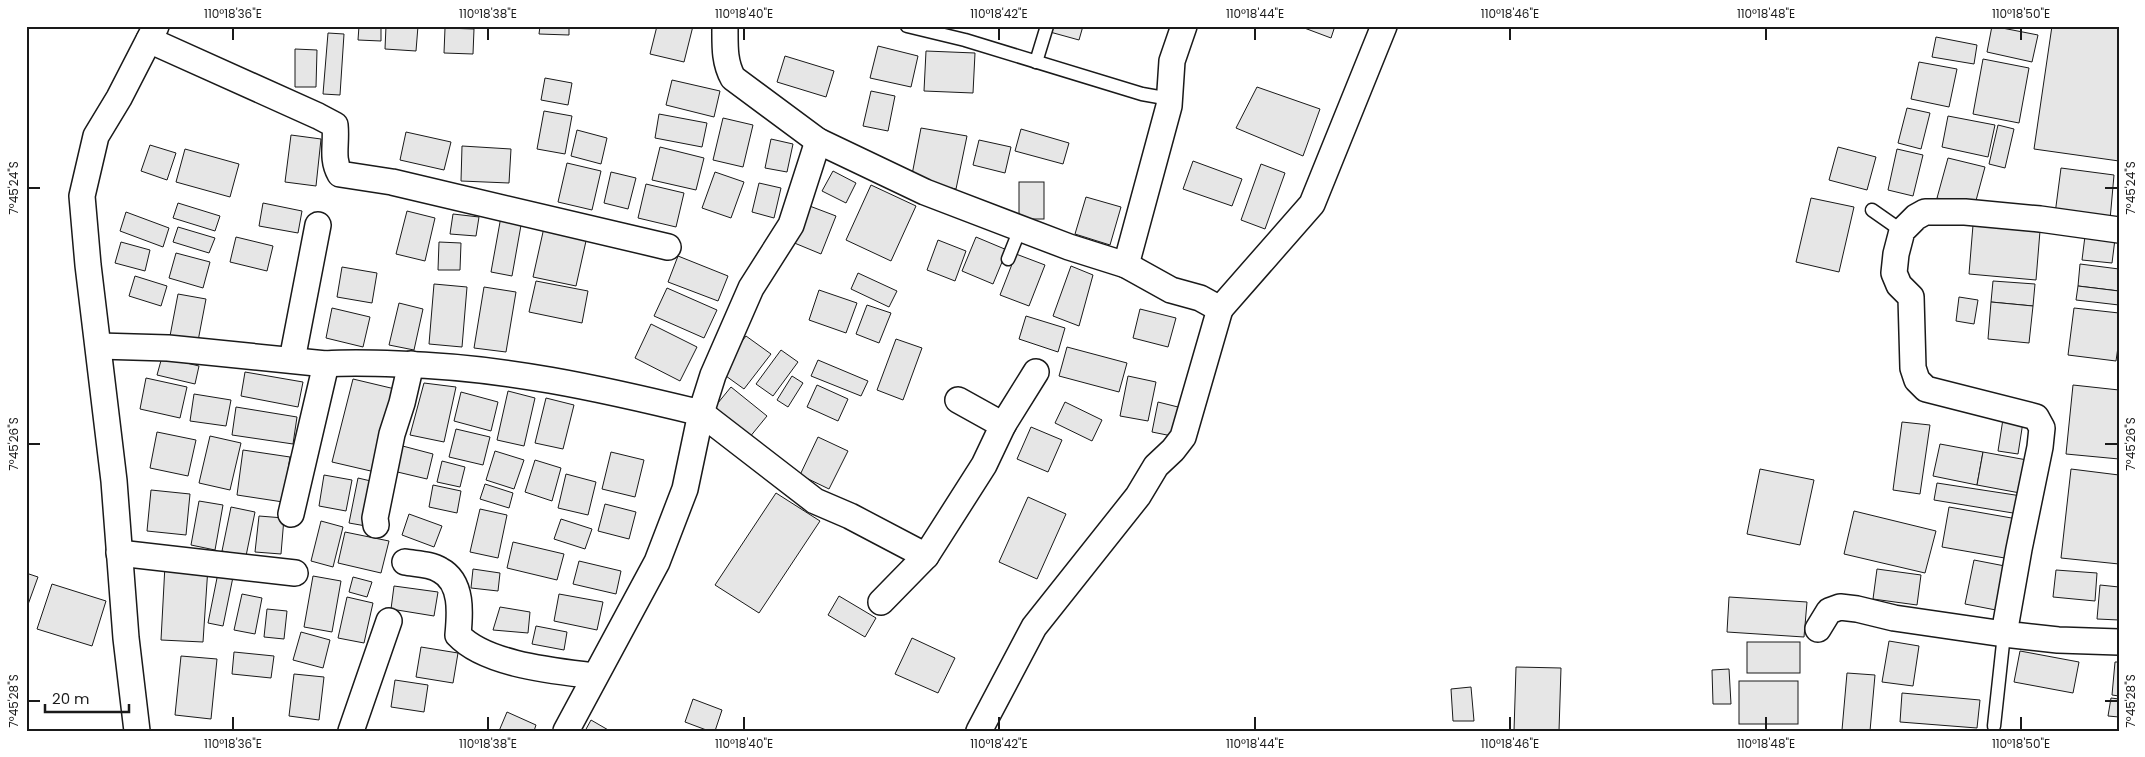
<svg xmlns="http://www.w3.org/2000/svg" width="2145" height="757" font-family="Poppins,sans-serif">
<style>
.building{fill:#e6e6e6;stroke:#1a1a1a}
.lines{fill:none;stroke-linecap:round;stroke-linejoin:round}
.service-casing{stroke:#1a1a1a;stroke-width:15}
.minor-casing{stroke:#1a1a1a;stroke-width:28}
.service{stroke:#fff;stroke-width:12}
.minor{stroke:#fff;stroke-width:25}
.ticks{fill:none;stroke:#1a1a1a;stroke-width:2}
.neatline{fill:none;stroke:#1a1a1a;stroke-width:2}
.ticks-label{font-size:12px;text-anchor:middle;fill:#1a1a1a}
</style>
<rect width="100%" height="100%" fill="#fff"/>
<g class="building">
<polygon points="359,26 381,26 381,41 358,40"/>
<polygon points="386,26 418,26 416,51 385,49"/>
<polygon points="540,26 569,26 569,35 539,34"/>
<polygon points="657,26 693,26 684,62 650,54"/>
<polygon points="1051,26 1083,26 1079,40 1050,32"/>
<polygon points="1299,26 1335,26 1331,38"/>
<polygon points="1992,26 2038,35 2032,62 1987,52"/>
<polygon points="2052,26 2119,26 2119,161 2034,149"/>
<polygon points="445,28 474,29 473,54 444,53"/>
<polygon points="328,33 344,34 340,95 323,94"/>
<polygon points="1936,37 1977,45 1974,64 1932,57"/>
<polygon points="878,46 918,56 911,87 870,78"/>
<polygon points="295,49 317,50 316,87 295,87"/>
<polygon points="926,51 975,53 973,93 924,91"/>
<polygon points="785,56 834,71 826,97 777,82"/>
<polygon points="1983,59 2029,68 2019,123 1973,114"/>
<polygon points="1919,62 1957,69 1949,107 1911,99"/>
<polygon points="545,78 572,83 568,105 541,100"/>
<polygon points="672,80 720,91 714,117 666,105"/>
<polygon points="1257,87 1320,109 1303,156 1236,128"/>
<polygon points="871,91 895,96 888,131 863,126"/>
<polygon points="1907,108 1930,113 1921,149 1898,143"/>
<polygon points="544,111 572,116 565,154 537,149"/>
<polygon points="659,114 707,123 702,147 655,138"/>
<polygon points="1948,116 1995,125 1988,157 1942,147"/>
<polygon points="723,118 753,125 743,167 713,160"/>
<polygon points="1998,125 2014,129 2005,168 1989,164"/>
<polygon points="921,128 967,136 956,189 911,180"/>
<polygon points="1021,129 1069,143 1063,164 1015,151"/>
<polygon points="577,130 607,138 601,164 571,156"/>
<polygon points="406,132 451,142 444,170 400,160"/>
<polygon points="291,135 321,139 316,186 285,182"/>
<polygon points="771,139 793,144 787,172 765,168"/>
<polygon points="979,140 1011,147 1005,173 973,165"/>
<polygon points="150,145 176,153 167,180 141,171"/>
<polygon points="462,146 511,149 509,183 461,181"/>
<polygon points="660,147 704,158 696,190 652,180"/>
<polygon points="1838,147 1876,157 1867,190 1829,180"/>
<polygon points="185,149 239,164 230,197 176,182"/>
<polygon points="1897,149 1923,155 1913,196 1888,190"/>
<polygon points="1948,158 1985,167 1974,208 1937,198"/>
<polygon points="1193,161 1242,179 1232,206 1183,189"/>
<polygon points="567,163 601,171 592,210 558,202"/>
<polygon points="1261,164 1285,173 1265,229 1241,220"/>
<polygon points="2061,168 2114,175 2110,220 2055,214"/>
<polygon points="833,171 856,183 846,203 822,191"/>
<polygon points="611,172 636,178 628,209 604,203"/>
<polygon points="715,172 744,182 731,218 702,208"/>
<rect x="1019" y="182" width="25" height="37"/>
<polygon points="759,183 781,188 774,218 752,212"/>
<polygon points="646,184 684,193 676,227 638,218"/>
<polygon points="871,185 916,206 891,261 846,240"/>
<polygon points="1086,197 1121,207 1110,245 1075,234"/>
<polygon points="1811,198 1854,207 1839,272 1796,262"/>
<polygon points="178,203 220,216 215,231 173,218"/>
<polygon points="263,203 302,211 298,233 259,226"/>
<polygon points="807,205 836,216 821,254 792,242"/>
<polygon points="407,211 435,218 425,261 396,254"/>
<polygon points="502,211 523,214 512,276 491,272"/>
<polygon points="126,212 169,228 163,247 120,231"/>
<polygon points="453,214 479,217 476,236 450,234"/>
<polygon points="545,223 588,232 576,286 533,277"/>
<polygon points="1973,225 2040,231 2036,280 1969,274"/>
<polygon points="178,227 215,238 209,253 173,242"/>
<polygon points="2085,236 2115,239 2112,263 2082,260"/>
<polygon points="236,237 273,246 267,271 230,262"/>
<polygon points="976,237 1007,250 993,284 962,271"/>
<polygon points="938,240 966,251 955,281 927,270"/>
<polygon points="121,242 150,250 145,271 115,263"/>
<polygon points="439,242 461,243 460,270 438,270"/>
<polygon points="176,253 210,262 203,288 169,278"/>
<polygon points="1016,254 1045,265 1029,306 1000,295"/>
<polygon points="678,256 728,276 718,301 668,282"/>
<polygon points="2080,264 2119,269 2119,291 2078,286"/>
<polygon points="1071,266 1093,275 1079,326 1053,316"/>
<polygon points="342,267 377,273 372,303 337,297"/>
<polygon points="858,273 897,291 889,307 851,289"/>
<polygon points="135,276 167,286 161,306 129,296"/>
<polygon points="536,281 588,291 582,323 529,312"/>
<polygon points="1993,281 2035,284 2033,306 1991,302"/>
<polygon points="434,284 467,287 462,347 429,344"/>
<polygon points="2078,286 2119,291 2119,305 2076,300"/>
<polygon points="484,287 516,292 506,352 474,348"/>
<polygon points="667,288 717,310 704,338 654,316"/>
<polygon points="819,290 857,303 846,333 809,320"/>
<polygon points="178,294 206,299 198,341 170,336"/>
<polygon points="1959,297 1978,300 1974,324 1956,321"/>
<polygon points="1991,302 2033,306 2029,343 1988,339"/>
<polygon points="399,303 423,309 414,350 389,345"/>
<polygon points="867,305 891,313 879,343 856,334"/>
<polygon points="332,308 370,317 363,347 326,338"/>
<polygon points="2074,308 2119,313 2119,340 2116,361 2068,355"/>
<polygon points="1140,309 1176,318 1168,347 1133,338"/>
<polygon points="1026,316 1065,328 1058,352 1019,339"/>
<polygon points="651,324 697,347 680,381 635,358"/>
<polygon points="746,336 771,354 744,389 719,371"/>
<polygon points="896,339 922,348 903,400 877,390"/>
<polygon points="1067,347 1127,363 1119,392 1059,376"/>
<polygon points="781,350 798,362 773,396 756,384"/>
<polygon points="162,357 199,366 195,384 157,375"/>
<polygon points="818,360 868,381 861,396 811,376"/>
<polygon points="245,372 303,382 298,407 241,396"/>
<polygon points="792,376 803,383 788,407 777,400"/>
<polygon points="1128,376 1156,382 1148,421 1120,416"/>
<polygon points="146,378 187,387 180,418 140,409"/>
<polygon points="353,379 395,389 375,472 332,462"/>
<polygon points="424,383 456,387 444,442 410,435"/>
<polygon points="817,385 848,399 838,421 807,407"/>
<polygon points="2073,385 2119,390 2119,459 2066,454"/>
<polygon points="731,387 767,416 749,438 713,409"/>
<polygon points="508,391 535,398 524,446 497,440"/>
<polygon points="461,392 498,402 491,431 454,421"/>
<polygon points="194,394 231,400 226,426 190,421"/>
<polygon points="546,398 574,405 563,449 535,443"/>
<polygon points="1065,402 1102,420 1092,441 1055,423"/>
<polygon points="1158,402 1178,407 1172,436 1152,432"/>
<polygon points="236,407 297,417 293,444 232,435"/>
<polygon points="2003,419 2023,422 2018,454 1998,451"/>
<polygon points="1902,422 1930,425 1920,494 1893,490"/>
<polygon points="1031,427 1062,440 1048,472 1017,459"/>
<polygon points="456,429 490,437 483,465 449,457"/>
<polygon points="157,432 196,440 188,476 150,468"/>
<polygon points="210,436 241,443 230,490 199,483"/>
<polygon points="818,437 848,451 829,489 800,475"/>
<polygon points="395,444 433,454 427,479 389,470"/>
<polygon points="1940,444 1983,452 1977,485 1933,476"/>
<polygon points="243,450 290,457 283,502 237,495"/>
<polygon points="495,451 524,460 514,489 486,480"/>
<polygon points="611,452 644,460 635,497 602,489"/>
<polygon points="1983,452 2027,460 2020,493 1977,485"/>
<polygon points="535,460 561,468 552,501 525,492"/>
<polygon points="442,461 465,467 460,487 437,482"/>
<polygon points="1760,469 1814,480 1800,545 1747,534"/>
<polygon points="2071,469 2119,475 2119,564 2061,558"/>
<polygon points="566,474 596,482 588,515 558,508"/>
<polygon points="324,475 352,480 346,511 319,506"/>
<polygon points="358,478 375,482 366,526 349,523"/>
<polygon points="1937,483 2028,497 2025,515 1934,500"/>
<polygon points="485,484 513,493 509,508 480,499"/>
<polygon points="433,485 461,491 457,513 429,507"/>
<polygon points="151,490 190,494 186,535 147,531"/>
<polygon points="776,493 820,521 759,613 715,585"/>
<polygon points="1028,497 1066,514 1037,579 999,562"/>
<polygon points="199,501 223,505 215,550 191,545"/>
<polygon points="605,504 636,512 629,539 598,531"/>
<polygon points="231,507 255,512 246,556 222,551"/>
<polygon points="1949,507 2023,520 2016,560 1942,547"/>
<polygon points="480,509 507,515 498,558 470,552"/>
<polygon points="1854,511 1936,531 1925,573 1844,554"/>
<polygon points="409,514 442,526 434,547 402,535"/>
<polygon points="259,516 284,518 281,554 255,552"/>
<polygon points="561,519 592,529 585,549 554,539"/>
<polygon points="321,521 343,527 333,567 311,561"/>
<polygon points="345,532 389,541 381,573 338,563"/>
<polygon points="513,542 564,554 557,580 507,568"/>
<polygon points="1974,560 2010,567 2001,611 1965,604"/>
<polygon points="579,561 621,571 616,594 573,584"/>
<polygon points="165,565 208,567 203,642 161,640"/>
<polygon points="473,569 500,573 498,591 471,588"/>
<polygon points="1877,569 1921,575 1917,605 1873,599"/>
<polygon points="2056,570 2097,573 2095,601 2053,597"/>
<polygon points="26,573 38,577 26,610"/>
<polygon points="218,573 233,577 223,626 208,623"/>
<polygon points="313,576 341,581 332,632 304,627"/>
<polygon points="353,577 372,582 367,597 349,592"/>
<polygon points="52,584 106,601 92,646 37,629"/>
<polygon points="2100,585 2119,587 2119,620 2097,619"/>
<polygon points="394,586 438,592 434,616 391,609"/>
<polygon points="242,594 262,598 255,634 234,630"/>
<polygon points="559,594 603,602 597,630 554,621"/>
<polygon points="839,596 876,618 865,637 828,615"/>
<polygon points="347,597 373,603 364,643 338,638"/>
<polygon points="1729,597 1807,602 1804,637 1727,632"/>
<polygon points="500,607 530,612 528,633 493,630"/>
<polygon points="267,609 287,611 284,639 264,637"/>
<polygon points="536,626 567,632 564,650 532,644"/>
<polygon points="301,632 330,640 323,668 293,660"/>
<polygon points="912,638 955,658 938,693 895,674"/>
<polygon points="1889,641 1919,646 1913,686 1882,682"/>
<rect x="1747" y="642" width="53" height="31"/>
<polygon points="421,647 458,653 453,683 416,677"/>
<polygon points="2020,651 2079,662 2073,693 2014,682"/>
<polygon points="234,652 274,656 271,678 232,674"/>
<polygon points="181,656 217,659 211,719 175,715"/>
<polygon points="2115,662 2119,662 2119,696 2112,695"/>
<polygon points="1516,667 1561,668 1559,731 1514,731"/>
<polygon points="1729,669 1731,704 1713,704 1712,670"/>
<polygon points="1847,673 1875,675 1870,731 1842,730"/>
<polygon points="294,674 324,677 319,720 289,716"/>
<polygon points="395,680 428,685 424,712 391,707"/>
<rect x="1739" y="681" width="59" height="43"/>
<polygon points="1471,687 1474,721 1453,721 1451,689"/>
<polygon points="1902,693 1980,700 1977,728 1900,722"/>
<polygon points="2111,698 2119,699 2119,717 2108,716"/>
<polygon points="693,699 722,710 715,731 709,731 685,722"/>
<polygon points="507,712 536,725 534,731 499,731"/>
<polygon points="591,720 610,731 585,731"/>
</g>
<g class="lines">
<g class="service-casing">
<g id="service">
<polyline points="907,26 965,40 1142,94 1170,99"/>
<polyline points="1036,62 1047,26"/>
<polyline points="1872,210 1902,231"/>
<polyline points="1008,259 1020,229"/>
<polyline points="1994,726 2004,634"/>
</g>
</g>
<g class="minor-casing">
<g id="minor">
<path d="M725,26C725,45 724,62 733,78L818,141L925,192L1069,247L1126,265L1171,290L1200,298L1220,309L1183,437L1173,450L1156,466L1138,496L1034,627L979,731"/>
<path d="M149,40L318,116L335,125C337,144 331,158 340,174L392,182L668,247"/>
<polyline points="2119,230 2040,219 1965,212 1925,212 1916,217 1902,231 1896,254 1894,273 1899,285 1911,297 1913,368 1917,380 1926,389 2036,417 2042,428 2040,447 2019,549 2004,634 2058,640 2119,642"/>
<polyline points="1126,265 1169,106 1172,61 1184,26"/>
<polyline points="1220,309 1312,204 1384,26"/>
<path d="M99,346L168,348L326,364C350,362 374,363 398,364C503,367 599,388 701,413L713,375L751,288L791,225L818,141"/>
<polyline points="292,360 318,225"/>
<polyline points="1003,425 1036,372"/>
<polyline points="291,514 326,364"/>
<polyline points="376,525 375,518 392,434 402,403 411,364"/>
<polyline points="119,553 295,573"/>
<path d="M405,562C416,564 431,564 440,570C463,582 460,614 458,635C486,665 556,671 595,676"/>
<polyline points="881,602 926,556"/>
<polyline points="1818,629 1829,611 1840,607 1857,609 1894,618 2004,634"/>
<polyline points="137,731 126,638 114,481 88,265 82,196 96,136 119,98 156,26"/>
<polyline points="351,731 389,621"/>
<polyline points="566,731 657,562 685,489 701,413 815,501 850,516 926,556 984,465 1003,425 958,400"/>
</g>
</g>
<use href="#service" class="service"/>
<use href="#minor" class="minor"/>
</g>
<path class="ticks" d="M233,28V40M488,28V40M744,28V40M999,28V40M1255,28V40M1510,28V40M1766,28V40M2021,28V40M28,188H40M2105,188H2118M28,444H40M2105,444H2118M28,701H40M2105,701H2118M233,717V730M488,717V730M744,717V730M999,717V730M1255,717V730M1510,717V730M1766,717V730M2021,717V730"/>
<rect width="2145" height="757" fill="none" stroke="#ffffff" stroke-width="55"/>
<path d="M45 704v8h84v-8" fill="none" stroke="#1a1a1a" stroke-width="2.5"/>
<text x="52" y="704" font-size="15" fill="#1a1a1a" stroke="#ffffff" stroke-width="4" paint-order="stroke">20 m</text>
<rect x="28" y="28" width="2090" height="702" class="neatline"/>
<g class="ticks-label">
<text x="233" y="18">110°18'36"E</text>
<text x="488" y="18">110°18'38"E</text>
<text x="744" y="18">110°18'40"E</text>
<text x="999" y="18">110°18'42"E</text>
<text x="1255" y="18">110°18'44"E</text>
<text x="1510" y="18">110°18'46"E</text>
<text x="1766" y="18">110°18'48"E</text>
<text x="2021" y="18">110°18'50"E</text>
<text transform="translate(14 188) rotate(-90)" y="4">7°45'24"S</text>
<text transform="translate(2131 188) rotate(-90)" y="4">7°45'24"S</text>
<text transform="translate(14 444) rotate(-90)" y="4">7°45'26"S</text>
<text transform="translate(2131 444) rotate(-90)" y="4">7°45'26"S</text>
<text transform="translate(14 701) rotate(-90)" y="4">7°45'28"S</text>
<text transform="translate(2131 701) rotate(-90)" y="4">7°45'28"S</text>
<text x="233" y="748">110°18'36"E</text>
<text x="488" y="748">110°18'38"E</text>
<text x="744" y="748">110°18'40"E</text>
<text x="999" y="748">110°18'42"E</text>
<text x="1255" y="748">110°18'44"E</text>
<text x="1510" y="748">110°18'46"E</text>
<text x="1766" y="748">110°18'48"E</text>
<text x="2021" y="748">110°18'50"E</text>
</g>
</svg>
